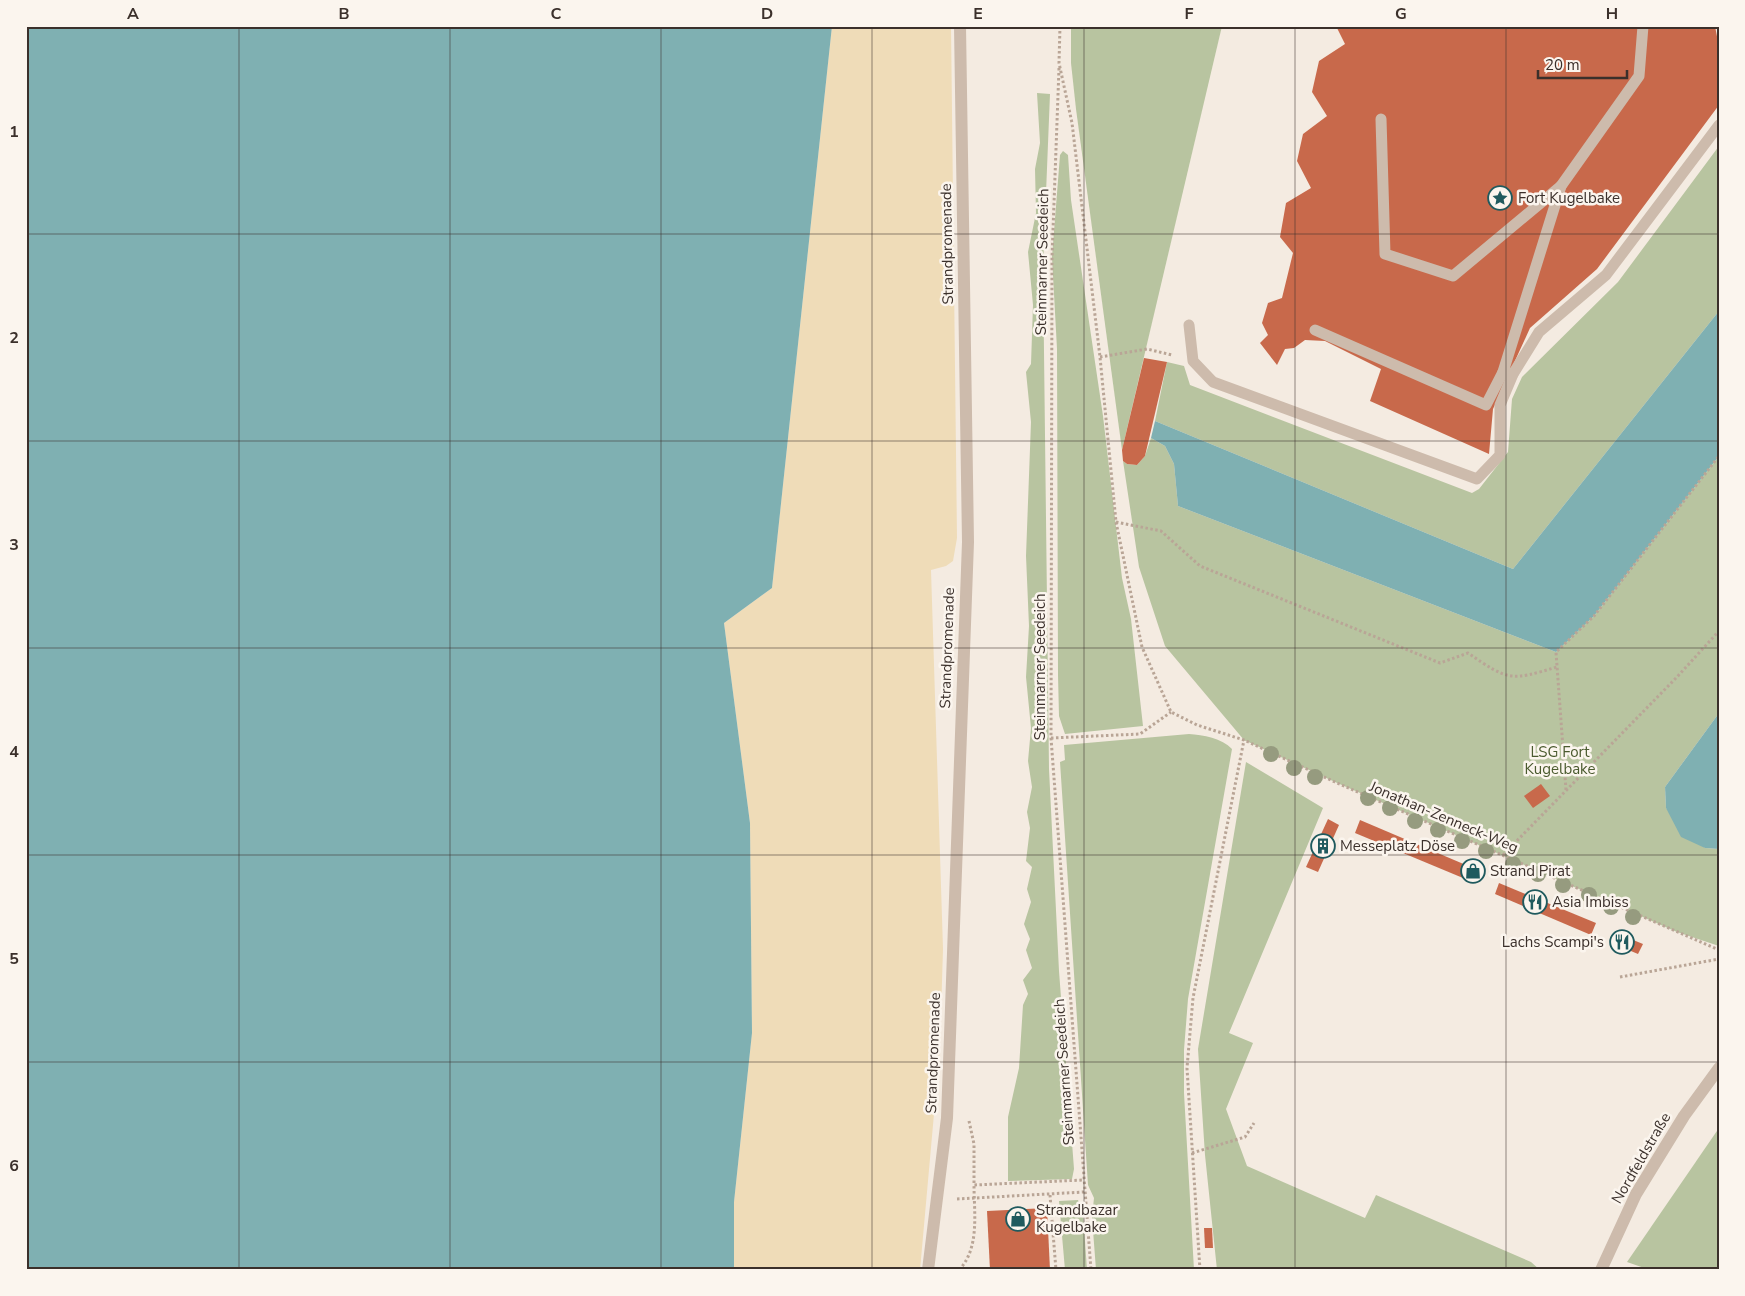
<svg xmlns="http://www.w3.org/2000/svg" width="1745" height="1296" font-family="'Nunito Sans',sans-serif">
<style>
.green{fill:#b8c4a0}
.sand{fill:#efdcb8}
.water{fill:#7fb0b2}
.building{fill:#c8694b}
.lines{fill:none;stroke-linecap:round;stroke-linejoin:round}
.path{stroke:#b9a596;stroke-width:3;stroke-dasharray:2.5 2.5;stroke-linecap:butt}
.lane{stroke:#cdbbac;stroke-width:11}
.street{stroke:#cdbbac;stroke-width:12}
.tree{fill:#969b7f}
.grid{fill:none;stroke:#3b302b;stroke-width:1;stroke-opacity:0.55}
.labels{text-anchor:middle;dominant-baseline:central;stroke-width:5;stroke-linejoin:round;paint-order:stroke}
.poi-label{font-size:15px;fill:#3b302b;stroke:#fbf5ee;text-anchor:start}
.street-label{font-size:15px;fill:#3b302b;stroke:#fbf5ee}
.park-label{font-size:15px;fill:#4a5a2e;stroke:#fbf5ee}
.neatline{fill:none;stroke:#3b302b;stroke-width:2}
.grid-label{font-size:16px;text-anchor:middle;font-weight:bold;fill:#3b302b}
</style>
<rect width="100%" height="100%" fill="#f4ebe1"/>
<g class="green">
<polygon points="1071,26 1222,26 1122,450 1076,109 1071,63"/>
<polygon points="1037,93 1050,94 1043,268 1049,769 1059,971 1074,1169 1072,1179 1008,1181 1008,1117 1019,1068 1023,1005 1028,994 1023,980 1032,968 1026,950 1030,939 1024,924 1031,902 1027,889 1032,867 1026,861 1030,828 1027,812 1032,787 1028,761 1031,728 1026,677 1029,626 1026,556 1031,422 1026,372 1031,364 1033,305 1028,252 1036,213 1035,169 1040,143"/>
<polygon points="1719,146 1719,311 1513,569 1155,421 1167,362 1184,366 1190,385 1472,493 1479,489 1508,452 1512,399 1522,377 1618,282"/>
<polygon points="1063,151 1068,155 1071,200 1103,416 1122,578 1131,619 1143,726 1065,734 1059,716 1058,675 1057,349 1052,257 1060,155"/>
<polygon points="1151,438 1165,446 1174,464 1178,506 1556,652 1594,616 1719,456 1719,713 1665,787 1666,808 1705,848 1719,849 1719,946 1677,932 1335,782 1244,740 1165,646 1139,567 1123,461 1127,464 1137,465 1145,456"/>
<path d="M1189,734C1203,735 1222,738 1232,749L1188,999L1184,1050V1093L1194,1270H1096L1092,1217L1094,1198L1088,1185L1060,762L1065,760L1064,745Z"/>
<polygon points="1246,762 1323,808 1229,1033 1253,1043 1226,1109 1247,1166 1365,1218 1376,1195 1531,1262 1540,1270 1217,1270 1205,1155 1198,1049"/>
<polygon points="1719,1128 1719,1270 1650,1270 1627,1262"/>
<polygon points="1078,1200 1083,1213 1087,1270 1065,1270 1059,1201"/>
</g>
<polygon class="sand" points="832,26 951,26 957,538 953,561 946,566 931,570 943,949 940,1047 920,1270 734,1270 734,1202 752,1033 750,823 724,623 772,588"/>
<g class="water">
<polygon points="26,26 832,26 772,588 724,623 750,823 752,1033 734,1202 734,1270 26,1270"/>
<polygon points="1719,311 1719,456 1594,616 1556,652 1178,506 1174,464 1165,446 1151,438 1155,421 1513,569"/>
<polygon points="1719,713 1719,849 1705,848 1681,837 1666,808 1665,787"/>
</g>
<g class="building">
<polygon points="1336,26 1715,26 1719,47 1719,105 1597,269 1530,328 1493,409 1489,454 1370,401 1381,369 1325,341 1305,340 1294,348 1285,349 1277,365 1260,343 1268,335 1262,323 1268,303 1282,298 1293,253 1280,237 1286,203 1311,188 1297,161 1303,134 1327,116 1312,92 1319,61 1345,44"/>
<polygon points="1144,358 1167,362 1145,456 1137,465 1127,464 1123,461 1122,450"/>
<polygon points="1541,784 1550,796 1533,808 1524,796"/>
<polygon points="1328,819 1339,825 1318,872 1306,867"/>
<polygon points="1360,820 1480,871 1475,883 1355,833"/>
<polygon points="1499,883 1596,923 1591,935 1495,894"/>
<polygon points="1616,933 1643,944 1638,954 1612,943"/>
<polygon points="1047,1208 1050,1270 990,1270 987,1211"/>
<polygon points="1204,1228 1212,1228 1213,1248 1205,1248"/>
</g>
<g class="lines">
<g class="path">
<polyline points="1060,26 1059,63 1072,123 1100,357 1116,522 1142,647 1171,712 1197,725 1244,740 1335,782 1719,950"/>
<polyline points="1059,68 1052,257 1051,738 1091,1270"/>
<polyline points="1100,357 1147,349 1172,355"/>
<path d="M1116,522L1161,531L1200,566L1440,663L1468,653C1509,681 1510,681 1557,667"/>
<polyline points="1051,738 1140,734 1171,712"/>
<polyline points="1566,790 1556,652 1594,616 1719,456"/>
<polyline points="1503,855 1677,677 1719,631"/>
<polyline points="1620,977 1719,959"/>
<polyline points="969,1121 974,1144 974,1185 1083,1180"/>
<polyline points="1192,1153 1245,1137 1254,1123"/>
<polyline points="1050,1195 1056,1270"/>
<polyline points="957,1199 1084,1192"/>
<path d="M959,1270C980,1248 974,1213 974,1185"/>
<polyline points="1200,1270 1187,1068 1193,998 1244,740"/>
</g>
<g class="lane">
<polyline points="1381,119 1385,254 1453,276 1561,186 1503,372 1513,374"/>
<polyline points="1561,186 1639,76 1643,26"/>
<polyline points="1189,325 1193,361 1213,382 1477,479 1500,455 1500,405 1513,374 1539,332 1606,275 1719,125"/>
<polyline points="1315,330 1486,405 1503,372"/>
</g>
<g class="street">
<polyline points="928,1270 947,1118 968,542 960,26"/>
<polyline points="1601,1270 1636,1194 1684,1116 1719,1068"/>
</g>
</g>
<g class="tree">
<circle cx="1271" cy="754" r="8"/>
<circle cx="1294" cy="768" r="8"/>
<circle cx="1315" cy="777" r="8"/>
<circle cx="1368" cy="798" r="8"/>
<circle cx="1390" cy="808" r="8"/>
<circle cx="1415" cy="821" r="8"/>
<circle cx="1438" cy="830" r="8"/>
<circle cx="1462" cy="841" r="8"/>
<circle cx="1486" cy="851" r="8"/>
<circle cx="1513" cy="864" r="8"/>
<circle cx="1538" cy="874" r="8"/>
<circle cx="1563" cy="885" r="8"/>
<circle cx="1589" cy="895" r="8"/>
<circle cx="1611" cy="907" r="8"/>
<circle cx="1633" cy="917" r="8"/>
</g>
<path class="grid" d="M239,26V1270M450,26V1270M661,26V1270M872,26V1270M1084,26V1270M1295,26V1270M1506,26V1270M26,234H1719M26,441H1719M26,648H1719M26,855H1719M26,1062H1719"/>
<defs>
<g id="sight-ring" transform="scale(1.25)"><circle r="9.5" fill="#fbf5ee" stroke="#1f5a5e" stroke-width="1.5"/><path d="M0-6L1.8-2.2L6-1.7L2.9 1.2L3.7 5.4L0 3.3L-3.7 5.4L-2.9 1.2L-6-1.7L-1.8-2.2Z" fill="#1f5a5e"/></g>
<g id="building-ring" transform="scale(1.25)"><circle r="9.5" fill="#fbf5ee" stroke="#1f5a5e" stroke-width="1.5"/><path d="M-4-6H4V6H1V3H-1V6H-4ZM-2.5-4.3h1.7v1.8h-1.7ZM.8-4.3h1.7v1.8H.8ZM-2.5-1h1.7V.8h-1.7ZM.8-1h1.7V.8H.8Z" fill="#1f5a5e"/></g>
<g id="shop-ring" transform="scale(1.25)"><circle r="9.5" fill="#fbf5ee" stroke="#1f5a5e" stroke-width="1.5"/><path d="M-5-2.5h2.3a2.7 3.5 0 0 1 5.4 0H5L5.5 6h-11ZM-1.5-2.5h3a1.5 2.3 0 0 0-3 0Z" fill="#1f5a5e"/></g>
<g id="restaurant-ring" transform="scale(1.25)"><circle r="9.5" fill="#fbf5ee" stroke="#1f5a5e" stroke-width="1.5"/><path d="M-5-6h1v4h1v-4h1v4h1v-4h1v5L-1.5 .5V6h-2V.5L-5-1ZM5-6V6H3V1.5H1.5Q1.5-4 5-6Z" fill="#1f5a5e"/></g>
</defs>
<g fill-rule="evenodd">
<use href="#sight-ring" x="1500" y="198"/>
<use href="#building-ring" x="1323" y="846"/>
<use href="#shop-ring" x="1473" y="871"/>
<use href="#restaurant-ring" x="1535" y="902"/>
<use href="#restaurant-ring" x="1622" y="942"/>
<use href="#shop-ring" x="1018" y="1219"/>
</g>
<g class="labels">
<g class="poi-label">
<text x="1518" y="198">Fort Kugelbake</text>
<text x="1340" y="846">Messeplatz Döse</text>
<text x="1490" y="871">Strand Pirat</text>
<text x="1552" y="902">Asia Imbiss</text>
<text x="1604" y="942" text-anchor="end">Lachs Scampi's</text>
<text x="1036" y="1210">Strandbazar<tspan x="1036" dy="17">Kugelbake</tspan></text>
</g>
<g class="street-label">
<text transform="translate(947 244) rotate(-91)">Strandpromenade</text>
<text transform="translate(1042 262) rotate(-89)">Steinmarner Seedeich</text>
<text transform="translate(947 648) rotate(-88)">Strandpromenade</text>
<text transform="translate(1040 667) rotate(-90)">Steinmarner Seedeich</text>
<text transform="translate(1444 817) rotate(23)">Jonathan-Zenneck-Weg</text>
<text transform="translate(933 1053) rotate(-88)">Strandpromenade</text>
<text transform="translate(1064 1072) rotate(-94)">Steinmarner Seedeich</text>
<text transform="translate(1641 1158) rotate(-60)">Nordfeldstraße</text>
</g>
<g class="park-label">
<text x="1560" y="752">LSG Fort<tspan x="1560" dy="17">Kugelbake</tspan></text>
</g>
</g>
<rect width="1745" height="1296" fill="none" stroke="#fbf5ee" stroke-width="55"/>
<path d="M1538 70v8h89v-8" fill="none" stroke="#3b302b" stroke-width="2.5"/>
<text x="1545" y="70" font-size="15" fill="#3b302b" stroke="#fbf5ee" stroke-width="4" paint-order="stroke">20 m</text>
<rect x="28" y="28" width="1690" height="1240" class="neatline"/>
<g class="grid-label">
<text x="133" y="19">A</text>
<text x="344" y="19">B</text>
<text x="556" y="19">C</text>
<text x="767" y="19">D</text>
<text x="978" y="19">E</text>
<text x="1189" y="19">F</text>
<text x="1401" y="19">G</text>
<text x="1612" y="19">H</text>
<text x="14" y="137">1</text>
<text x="14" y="343">2</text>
<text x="14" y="550">3</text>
<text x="14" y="757">4</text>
<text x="14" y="964">5</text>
<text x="14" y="1171">6</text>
</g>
</svg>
